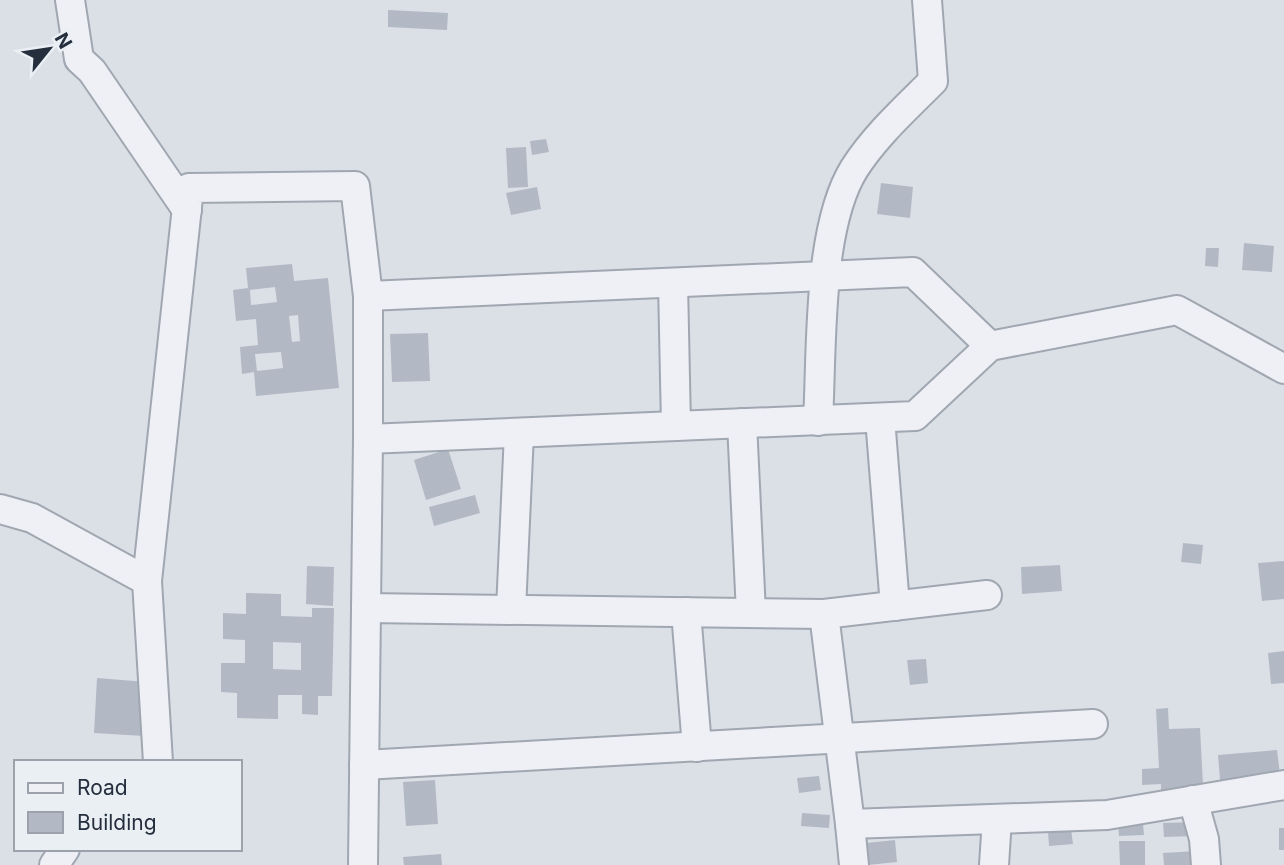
<svg xmlns="http://www.w3.org/2000/svg" width="1284" height="865" font-family="Inter,sans-serif">
<style>
.building{fill:#b2b9c4;fill-rule:evenodd}
.lines{fill:none;stroke-linecap:round;stroke-linejoin:round}
.minor-casing{stroke:#a0a7b1;stroke-width:32}
.minor{stroke:#eef0f5;stroke-width:28}
</style>
<rect width="100%" height="100%" fill="#dbe0e7"/>
<g class="building">
<polygon points="388,10 448,13 447,30 388,27"/>
<polygon points="546,139 549,152 532,155 530,141"/>
<polygon points="526,147 528,187 508,188 506,148"/>
<polygon points="881,183 913,187 910,218 877,214"/>
<polygon points="537,187 541,209 511,215 506,193"/>
<polygon points="1244,243 1274,246 1272,272 1242,270"/>
<polygon points="1206,248 1219,248 1218,267 1205,266"/>
<path d="M292,264L294,281L328,278L339,388L256,396L254,372L242,374L240,347L258,345L256,319L236,321L233,290L248,288L246,268ZM275,287L277,302L251,305L250,290ZM298,315L300,341L292,342L289,316ZM281,352L283,368L257,371L255,354Z"/>
<polygon points="428,333 430,381 392,382 390,334"/>
<polygon points="448,449 461,489 426,500 414,460"/>
<polygon points="475,495 480,513 434,526 429,507"/>
<polygon points="1183,543 1203,545 1201,564 1181,562"/>
<polygon points="1284,561 1284,599 1262,601 1258,563"/>
<polygon points="1060,565 1062,591 1022,594 1021,567"/>
<polygon points="307,566 334,567 333,606 306,604"/>
<path d="M246,593L281,594V616L312,617V608H334L332,696H318V715L302,714V695H278V719L237,718V693L221,692V663H245V640L223,639V613L246,614ZM273,642L301,643V670L273,669Z"/>
<polygon points="1284,651 1284,683 1271,684 1268,653"/>
<polygon points="926,659 928,683 910,685 907,660"/>
<polygon points="97,678 147,682 144,736 94,733"/>
<polygon points="1168,708 1169,729 1200,728 1203,784 1194,784 1195,798 1161,799 1161,784 1142,785 1142,769 1159,768 1156,709"/>
<polygon points="1277,750 1280,775 1220,780 1218,755"/>
<polygon points="819,776 821,790 799,793 797,778"/>
<polygon points="435,780 438,824 406,826 403,782"/>
<polygon points="802,813 830,815 829,828 801,826"/>
<polygon points="1196,822 1196,836 1164,837 1163,823"/>
<polygon points="1143,823 1144,835 1119,836 1118,824"/>
<rect x="1279" y="828" width="5" height="22"/>
<polygon points="1071,829 1073,844 1049,846 1048,831"/>
<polygon points="895,840 897,862 868,865 866,843"/>
<polygon points="1119,841 1145,841 1145,865 1120,865"/>
<polygon points="1196,851 1197,865 1164,865 1163,853"/>
<polygon points="441,854 442,865 404,865 403,857"/>
</g>
<g class="lines">
<g class="minor-casing">
<g id="minor">
<polyline points="70,0 79,59 92,71 187,210"/>
<polyline points="673,283 676,426"/>
<polyline points="368,296 368,439 915,416 990,346 1177,310 1284,369"/>
<polyline points="880,418 895,606"/>
<path d="M818,421C822,350 817,229 854,169C875,136 905,109 933,81L927,0"/>
<polyline points="742,423 751,613"/>
<polyline points="0,509 32,518 147,581 158,762"/>
<polyline points="147,581 189,188 355,186 368,296 913,272 990,346"/>
<polyline points="366,608 824,614 987,595"/>
<polyline points="511,610 519,433"/>
<polyline points="686,612 697,747"/>
<polyline points="824,614 850,824 1107,815 1284,785"/>
<polyline points="364,765 1093,724"/>
<polyline points="1193,800 1204,839 1206,865"/>
<polyline points="850,824 854,865"/>
<polyline points="54,865 65,849"/>
<polyline points="363,865 368,439"/>
<polyline points="994,865 997,819"/>
</g>
</g>
<use href="#minor" class="minor"/>
</g>
<rect x="14" y="760" width="228" height="91" fill="#eaeff4" stroke="#9ba2ab" stroke-width="2"/>
<rect x="28" y="783" width="35" height="10" fill="#eef0f5" stroke="#9ba2ab" stroke-width="2"/>
<text x="77" y="795" font-size="21" fill="#242e3d">Road</text>
<rect x="28" y="812" width="35" height="21" fill="#b2b9c4" stroke="#9ba2ab" stroke-width="2"/>
<text x="77" y="830" font-size="21" fill="#242e3d">Building</text>
<g transform="translate(49 49) rotate(60)" stroke="#eaeff4" stroke-width="5" paint-order="stroke">
<path d="M0-5L12 26L0 18L-12 26Z" fill="#242e3d"/>
<text y="-10" font-size="19" font-weight="bold" text-anchor="middle" fill="#242e3d">N</text>
</g>
</svg>
